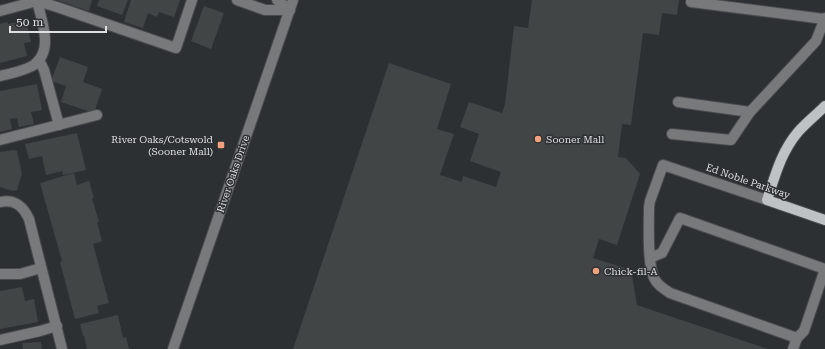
<svg xmlns="http://www.w3.org/2000/svg" width="825" height="349" font-family="'Roboto Serif',serif">
<style>
.building{fill:#414546}
.lines{fill:none;stroke-linecap:round;stroke-linejoin:round}
.minor-casing{stroke:#494c4e;stroke-width:12}
.major-casing{stroke:#494c4e;stroke-width:12}
.minor{stroke:#77797a;stroke-width:10}
.major{stroke:#bec2c4;stroke-width:10}
.poi-dot{fill:#f1a17c;stroke:#2d3032;stroke-width:1.5}
.labels{text-anchor:middle;dominant-baseline:central;stroke-width:3;stroke-linejoin:round;paint-order:stroke}
.poi-label{font-size:10px;fill:#dddfe0;stroke:#2d3032;text-anchor:start}
.street-label{font-size:10px;fill:#dddfe0;stroke:#2d3032}
</style>
<rect width="100%" height="100%" fill="#2d3032"/>
<g class="building">
<polygon points="57,0 92,0 89,11"/>
<polygon points="99,0 128,0 122,15 97,6"/>
<polygon points="131,0 180,0 174,17 159,12 157,17 148,13 143,28 124,22"/>
<polygon points="532,0 679,0 677,15 662,13 659,35 643,33 631,125 622,124 618,157 626,158 640,174 617,245 599,239 593,258 631,270 637,305 768,349 293,349 389,63 451,84 437,129 454,134 440,175 462,182 463,176 496,187 501,172 470,161 479,134 460,127 469,102 502,113 505,104 514,26 528,28"/>
<polygon points="204,6 224,13 211,49 191,41"/>
<polygon points="26,20 31,42 24,43 27,56 0,63 0,24 7,22 8,24"/>
<polygon points="60,57 88,67 83,82 102,89 94,113 61,102 66,86 51,81"/>
<polygon points="37,84 42,110 31,112 34,124 19,127 17,118 10,119 12,129 0,132 0,91"/>
<polygon points="77,133 86,170 63,175 62,171 46,175 42,156 29,159 25,144"/>
<polygon points="14,150 17,151 22,174 17,190 13,191 0,187 0,152"/>
<polygon points="74,173 77,185 89,181 94,198 92,198 99,222 97,222 102,241 93,244 109,303 97,306 99,313 75,319 60,262 62,261 40,183"/>
<polygon points="22,287 25,301 34,299 38,322 0,329 0,291"/>
<polygon points="118,315 123,338 126,337 129,349 87,349 84,336 83,336 80,324"/>
<polygon points="41,342 42,349 23,349 22,343"/>
</g>
<g class="lines">
<g class="minor-casing">
<g id="minor">
<polyline points="237,0 265,10 290,10"/>
<polyline points="277,0 290,10"/>
<polyline points="691,2 824,19"/>
<polyline points="0,11 37,1 57,7 176,48 192,0"/>
<polyline points="39,60 44,70 59,125"/>
<path d="M0,76C9,74 28,70 35,64C54,49 41,20 37,0"/>
<polyline points="678,102 750,112"/>
<polyline points="672,134 731,140 750,112 816,41 825,18"/>
<polyline points="0,140 97,115"/>
<path d="M767,200L663,165L650,201L649,207C649,225 647,263 654,278C657,285 664,289 670,293L797,338"/>
<path d="M0,202C15,199 23,206 29,219L62,349"/>
<polyline points="650,258 662,253 680,218 825,269"/>
<polyline points="0,274 20,274 41,268"/>
<polyline points="0,340 40,331 57,326"/>
<polyline points="173,349 293,0"/>
<polyline points="793,349 797,338 804,331 825,269"/>
</g>
</g>
<g class="major-casing">
<path id="major" d="M825,106C816,115 806,123 798,132C781,152 775,176 767,200L825,220"/>
</g>
<use href="#minor" class="minor"/>
<use href="#major" class="major"/>
</g>
<g class="poi-dot">
<circle cx="538" cy="139" r="4"/>
<rect x="217" y="141" width="8" height="8" rx="2"/>
<circle cx="596" cy="271" r="4"/>
</g>
<g class="labels">
<g class="poi-label">
<text x="213" y="139" text-anchor="end">River Oaks/Cotswold<tspan x="213" dy="12">(Sooner Mall)</tspan></text>
<text x="546" y="139">Sooner Mall</text>
<text x="604" y="271">Chick-fil-A</text>
</g>
<g class="street-label">
<text transform="translate(233 174) rotate(-71)">River Oaks Drive</text>
<text transform="translate(748 181) rotate(19)">Ed Noble Parkway</text>
</g>
</g>
<path d="M10 26v6h96v-6" fill="none" stroke="#dddfe0" stroke-width="2"/>
<text x="16" y="26" font-size="12" fill="#dddfe0" stroke="#2d3032" stroke-width="3" paint-order="stroke">50 m</text>
</svg>
